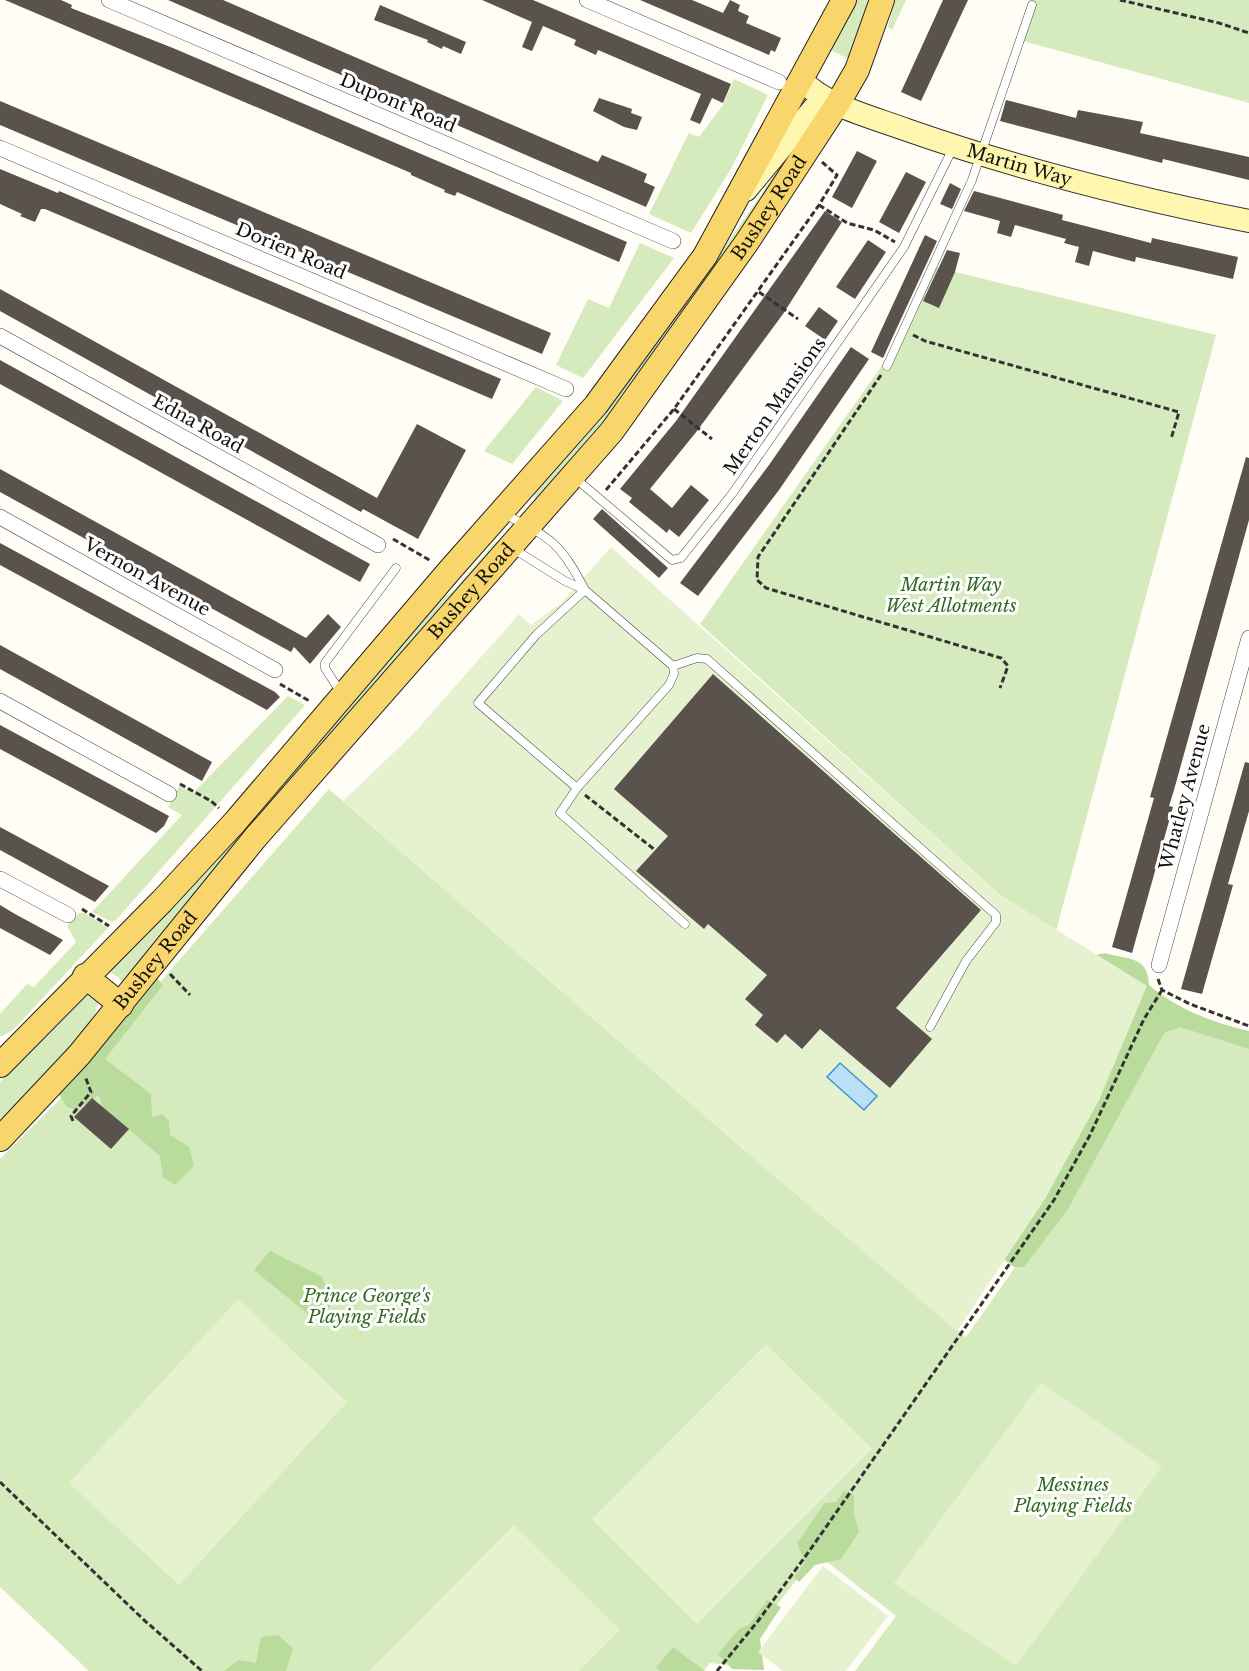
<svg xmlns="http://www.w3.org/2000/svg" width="1249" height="1671" font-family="'Libre Baskerville',serif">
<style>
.green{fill:#d5ebbd}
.forest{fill:#b9dc9c}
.pitch{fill:#e6f2cf}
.water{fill:#b9e0f7;stroke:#3f96cf;stroke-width:1.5}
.building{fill:#5a524d}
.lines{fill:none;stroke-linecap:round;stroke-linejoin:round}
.service-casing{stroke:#444;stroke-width:9}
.minor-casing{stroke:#444;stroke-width:16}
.secondary-casing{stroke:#333;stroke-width:24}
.primary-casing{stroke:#222;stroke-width:26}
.path{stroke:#333;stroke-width:3;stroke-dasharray:6 3;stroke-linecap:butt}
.service{stroke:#fff;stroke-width:8}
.minor{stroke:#fff;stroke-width:15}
.secondary{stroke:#fff6b0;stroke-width:22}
.primary{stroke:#f9d66b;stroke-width:24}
.labels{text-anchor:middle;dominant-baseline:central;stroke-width:6;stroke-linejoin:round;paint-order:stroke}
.street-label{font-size:18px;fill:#111;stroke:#fff}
.park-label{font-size:18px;font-style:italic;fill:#2f6b1f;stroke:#fff}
</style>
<rect width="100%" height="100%" fill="#fffdf5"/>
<g class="green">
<polygon points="857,0 869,0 849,59 830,50"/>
<polygon points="895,0 906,0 892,30 888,27"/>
<polygon points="1030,0 1249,0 1249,103 1016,39"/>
<polygon points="734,79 768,95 731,169 691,233 649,214 689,133 699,137 723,105"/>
<polygon points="809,128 756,210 611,415 536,505 534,493 668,326 754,205 804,130"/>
<polygon points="640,243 674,258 583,378 556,365 588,299 609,308"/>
<polygon points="930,266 1216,335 1056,931 999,894 700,624 883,364"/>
<polygon points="536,387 563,401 512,464 484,451"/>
<polygon points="504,539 123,984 118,977 104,969 424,615 454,590 496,541"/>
<polygon points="288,696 305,705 117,919 112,922 92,912 182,815 168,807 179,786 193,793"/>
<polygon points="329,789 764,1167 966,1337 1064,1198 1163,1003 1249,1034 1249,1671 855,1671 896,1616 817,1554 729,1665 710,1663 703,1671 89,1671 0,1587 0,1159 84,1075 168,973"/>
<polygon points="79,913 85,913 108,928 13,1030 0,1037 0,1014 27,984 34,987 76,942 67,926"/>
<polygon points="85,992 95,997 98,1003 93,1022 0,1123 0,1082 79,994"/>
</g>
<g class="forest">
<path d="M1105,953C1129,960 1148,956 1149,985C1177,1009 1213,1023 1249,1031V1049L1180,1027L1164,1033L1068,1209L1024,1267H1014L1002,1258L1086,957Z"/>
<polygon points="154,975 163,985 105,1059 151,1094 152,1117 162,1114 169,1121 170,1135 189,1147 194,1166 175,1185 163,1177 160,1156 102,1106 99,1095 76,1110 67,1107 56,1090"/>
<polygon points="270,1251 321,1276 334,1299 323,1319 309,1315 254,1270"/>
<polygon points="844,1491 854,1495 854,1514 859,1532 841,1559 815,1565 799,1582 794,1577 805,1563 797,1543 825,1503 836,1502"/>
<polygon points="767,1600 781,1607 760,1639 764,1670 732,1669 718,1654 739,1629 750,1624"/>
<polygon points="278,1635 293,1648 286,1671 224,1671 238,1660 256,1663 261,1637"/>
<polygon points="673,1647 705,1671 660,1671 656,1667"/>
</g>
<g class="pitch">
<polygon points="611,547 999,894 1147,986 1099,1100 1045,1199 957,1331 764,1167 343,801 413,734 519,614 531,625 561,603"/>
<polygon points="238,1299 347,1402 179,1585 69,1483"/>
<polygon points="766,1344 872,1449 697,1624 592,1519"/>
<polygon points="1041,1383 1162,1466 1016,1666 894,1583"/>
<polygon points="514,1525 620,1630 579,1671 369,1671"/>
<polygon points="823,1566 888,1616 846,1671 783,1671 758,1652"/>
</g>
<polygon class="water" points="840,1063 877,1096 864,1110 827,1077"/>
<g class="building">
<polygon points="5,0 61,0 72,5 71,8 173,48 627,242 619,262 457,192 455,196 444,192 445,190 411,175 411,173"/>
<polygon points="168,0 223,0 598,162 602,155 624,164 647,174 644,182 655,187 646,207"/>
<polygon points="482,0 533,0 731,84 723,103 712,98 700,124 690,120 701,94 598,50 596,55 574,45 576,40 543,26 532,51 522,47 532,22"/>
<polygon points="640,0 692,0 723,13 730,0 740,5 738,11 749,16 746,23 781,38 775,52 771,50 769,55"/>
<polygon points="943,0 968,0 921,101 901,92"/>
<polygon points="380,5 466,42 461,54 443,46 442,49 427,42 428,40 374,20"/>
<polygon points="599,98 632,109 631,113 642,117 637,130 624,127 593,111"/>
<polygon points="1006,100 1076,118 1078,110 1143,122 1140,133 1249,157 1249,180 1163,159 1162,163 1000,121"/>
<polygon points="0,101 551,333 542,354 0,125"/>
<polygon points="857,151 877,161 852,208 832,197"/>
<polygon points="0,169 58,193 59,191 501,379 492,399 45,209 41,209 35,222 20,216 22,214 0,204"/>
<polygon points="906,172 926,182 899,233 879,222"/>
<polygon points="950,183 961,189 952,209 940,204"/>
<polygon points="974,191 1063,215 1062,220 1151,243 1152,238 1238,257 1233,279 1136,257 1135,262 1093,251 1089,266 1075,262 1079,247 1064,243 1066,239 1015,225 1011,237 997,233 1000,221 964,211"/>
<polygon points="825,211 842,222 783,314 697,431 650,489 672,508 691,485 709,500 679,537 669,529 667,533 629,502 632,498 620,489 676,421"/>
<polygon points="925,235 937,241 883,358 871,352"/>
<polygon points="868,240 886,252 855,299 836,287"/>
<polygon points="947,250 960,253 955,272 939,308 923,301"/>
<polygon points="0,289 377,498 417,424 466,450 418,539 363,509 361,512 0,311"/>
<polygon points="819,307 838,321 825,340 805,326"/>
<polygon points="851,347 869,359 779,490 698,596 680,583 769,465"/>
<polygon points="0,360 370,564 360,582 0,384"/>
<polygon points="1246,457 1249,458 1249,520 1174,790 1169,806 1173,807 1132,953 1112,947 1154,798 1150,797"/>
<polygon points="0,469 306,638 328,614 341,627 310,664 294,647 291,652 0,492"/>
<polygon points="602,509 668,568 659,578 593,519"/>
<polygon points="0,543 275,692 280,697 267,710 0,565"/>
<polygon points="0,645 212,762 202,781 0,669"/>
<polygon points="713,674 981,910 896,1008 932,1039 890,1088 820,1029 802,1049 785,1034 777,1043 755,1025 763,1015 745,999 767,975 708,924 704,929 636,871 668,836 614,789"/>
<polygon points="0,725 169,816 164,826 156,833 0,749"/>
<polygon points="1245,762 1249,763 1249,811 1228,884 1233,885 1202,994 1181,989"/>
<polygon points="0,827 61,860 109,886 95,902 0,850"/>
<polygon points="0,905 15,914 63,940 50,955 0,928"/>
<polygon points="92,1098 129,1129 111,1149 74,1117"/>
</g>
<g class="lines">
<g class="service-casing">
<g id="service">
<polyline points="887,366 972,180 1032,5"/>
<polyline points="575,478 672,560 681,558 732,494 904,247 953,148"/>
<path d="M504,514C551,538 560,542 585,590"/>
<polyline points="512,548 565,581 585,590 673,666 674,674 669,685 577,788 560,813 685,924"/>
<polyline points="673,666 697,658 707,659 996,915 996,922 966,961 930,1027"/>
<polyline points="341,693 325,668 325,663 396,568"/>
<polyline points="577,788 478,703 536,635 585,590"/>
</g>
</g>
<g class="minor-casing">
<g id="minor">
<polyline points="109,0 673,241"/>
<polyline points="587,0 779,82"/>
<polyline points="0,148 566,389"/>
<polyline points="0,336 378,545"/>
<polyline points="0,517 275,670"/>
<polyline points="0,701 169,794"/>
<polyline points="0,879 68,915"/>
<polyline points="1159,965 1249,638"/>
</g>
</g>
<g class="secondary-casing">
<g id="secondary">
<path id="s1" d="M801,80C828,107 872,117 907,130C1019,169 1133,198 1249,221"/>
<polyline points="746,190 814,108 830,101"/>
</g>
</g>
<g class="primary-casing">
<g id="primary">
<polyline points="85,976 121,1005"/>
<polyline points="0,1065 162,901 235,822 450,570 596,405 705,256 844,0"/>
<path id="s2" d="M0,1139L79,1055L255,838L612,431L747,242L838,103L857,70L882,0"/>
</g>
</g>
<g class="path">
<polyline points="1120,0 1219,23 1249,33"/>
<polyline points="819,205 847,223 874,230 895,242"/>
<polyline points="759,292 798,319"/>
<polyline points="913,335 925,341 1179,412 1171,439"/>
<polyline points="881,375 758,557 757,580 766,588 1001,658 1008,666 1000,688"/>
<polyline points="674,409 712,439"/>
<polyline points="606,490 674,409 819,205 837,175 822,162"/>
<polyline points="393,539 431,561"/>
<polyline points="280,684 311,702"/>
<polyline points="180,784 211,801 219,808"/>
<polyline points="585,795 655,850"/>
<polyline points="82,909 109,926"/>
<polyline points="170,974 190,995"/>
<polyline points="1158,979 1162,990 1190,1004 1249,1026"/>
<polyline points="73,1121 71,1116 91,1092 85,1076"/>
<polyline points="0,1482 144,1620 202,1671"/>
<polyline points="717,1671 758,1621 810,1550 1054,1200 1090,1135 1144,1019 1162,990"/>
</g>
<use href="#service" class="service"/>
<use href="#minor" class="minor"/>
<use href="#secondary" class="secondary"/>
<use href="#primary" class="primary"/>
</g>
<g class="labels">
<g class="street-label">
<text transform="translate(398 103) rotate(23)">Dupont Road</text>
<text stroke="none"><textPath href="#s1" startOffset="236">Martin Way</textPath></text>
<text stroke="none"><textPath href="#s2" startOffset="1209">Bushey Road</textPath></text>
<text transform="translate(291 251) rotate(23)">Dorien Road</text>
<text transform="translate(775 406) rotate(-55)">Merton Mansions</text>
<text transform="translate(198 424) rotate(29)">Edna Road</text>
<text transform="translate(147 577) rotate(29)">Vernon Avenue</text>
<text stroke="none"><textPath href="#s2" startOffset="723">Bushey Road</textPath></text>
<text transform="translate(1185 797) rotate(-75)">Whatley Avenue</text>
<text stroke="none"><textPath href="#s2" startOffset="237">Bushey Road</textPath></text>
</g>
<g class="park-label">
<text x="951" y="585">Martin Way<tspan x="951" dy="21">West Allotments</tspan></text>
<text x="367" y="1296">Prince George's<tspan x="367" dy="21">Playing Fields</tspan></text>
<text x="1073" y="1485">Messines<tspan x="1073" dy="21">Playing Fields</tspan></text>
</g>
</g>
</svg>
